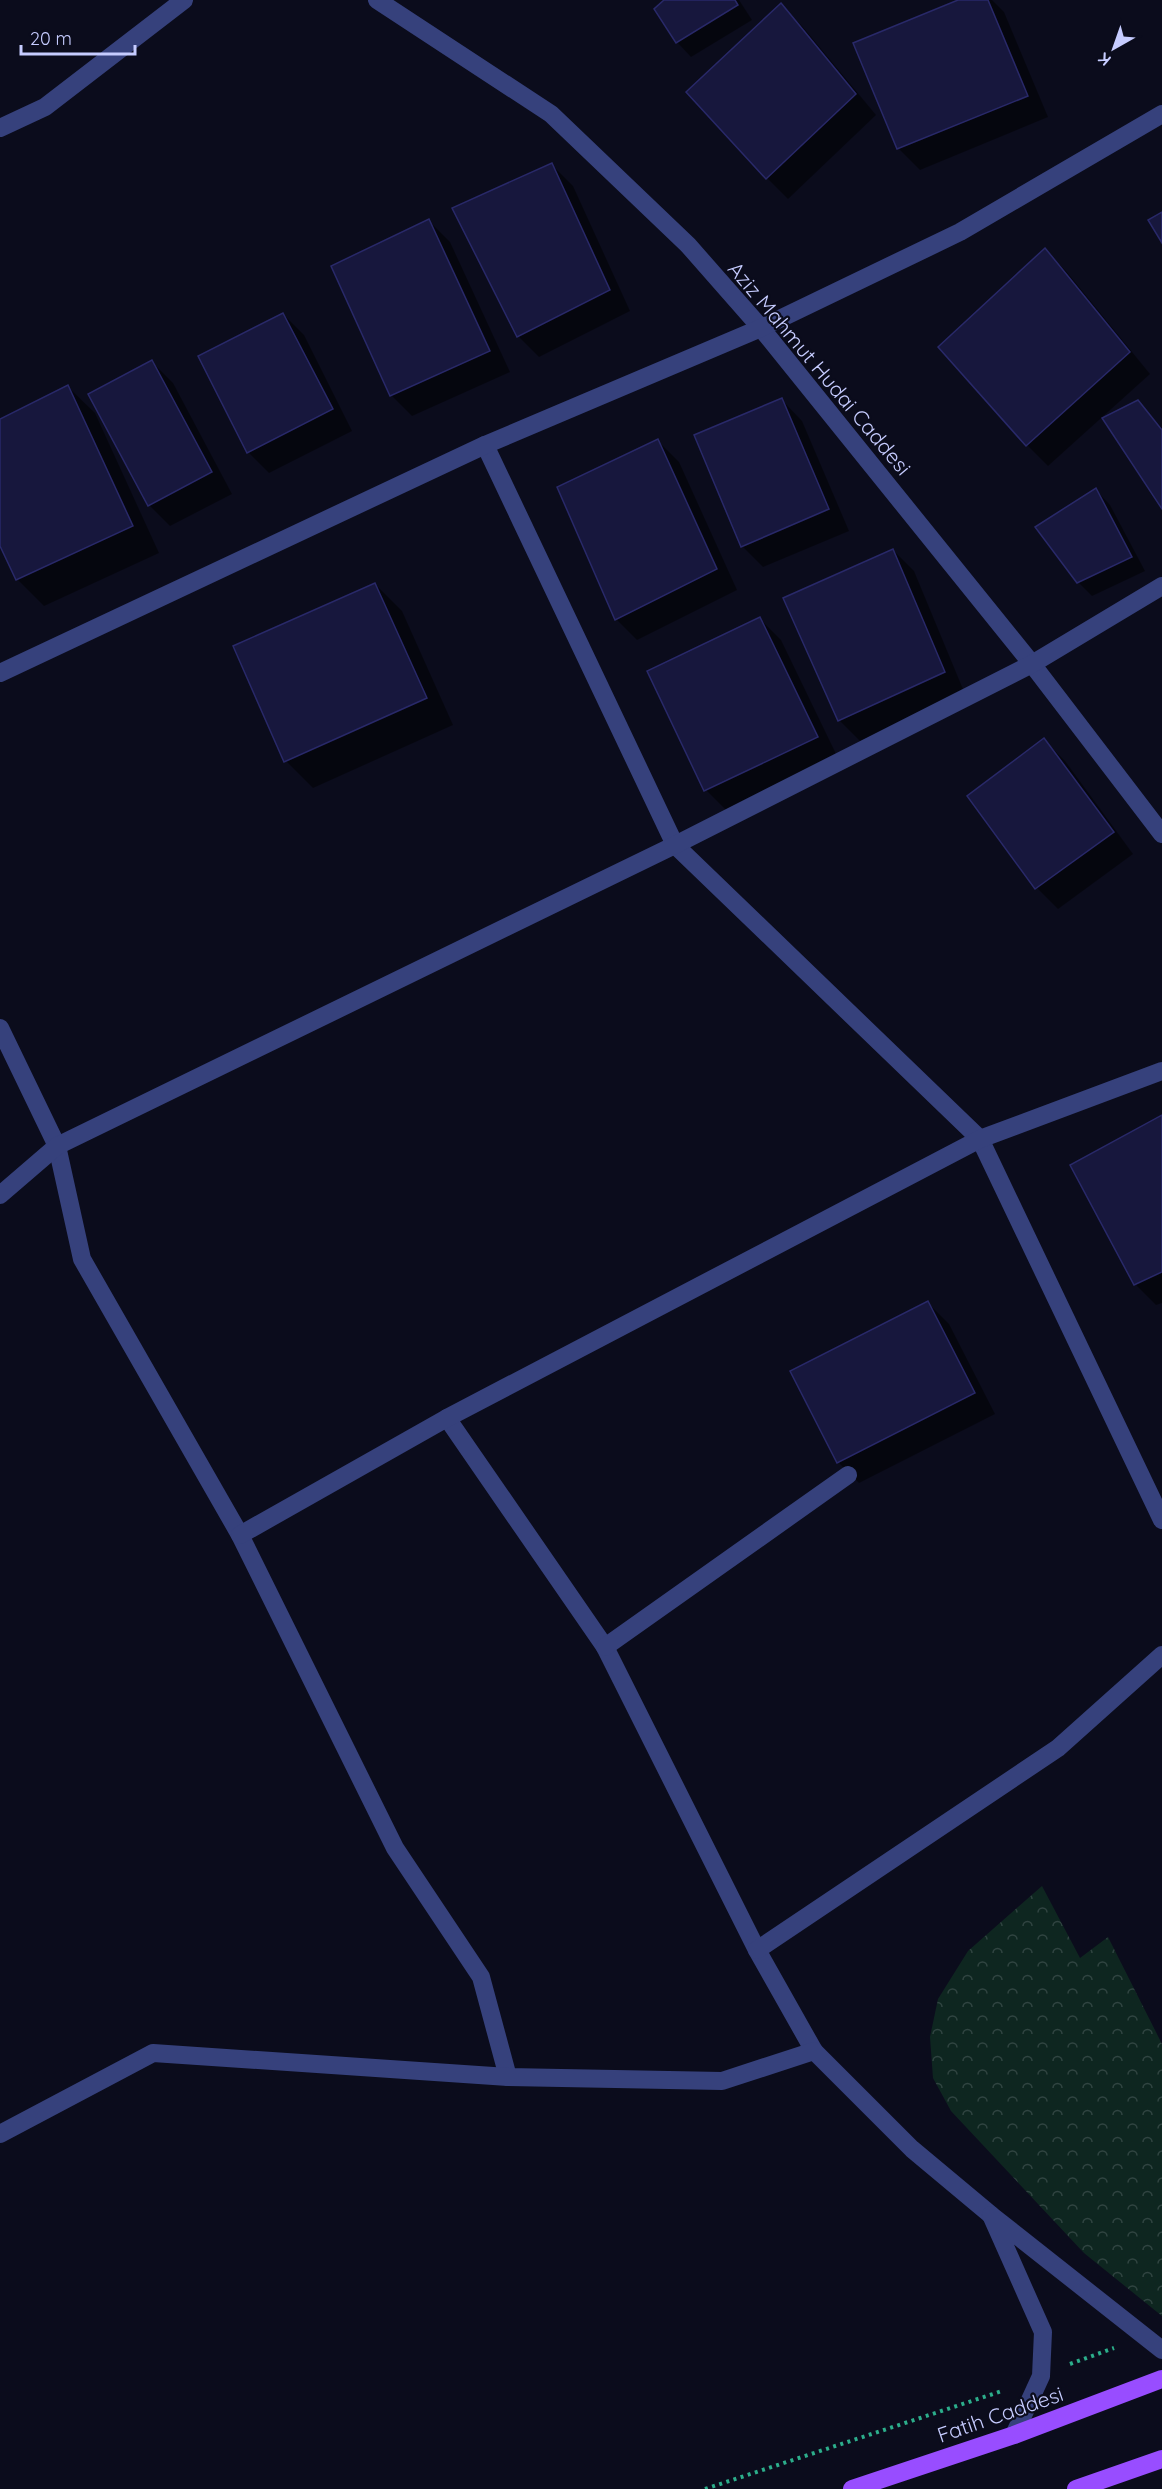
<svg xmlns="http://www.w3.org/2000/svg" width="1162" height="2489" font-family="Quicksand,sans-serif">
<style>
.park{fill:url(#park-crowns)}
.shadow{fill:#0007}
.building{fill:#17173d;stroke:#292969;stroke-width:1.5}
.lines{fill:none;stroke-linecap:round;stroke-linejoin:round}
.path{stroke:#2cae8b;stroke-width:4;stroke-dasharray:3 4.5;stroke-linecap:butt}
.minor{stroke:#36417c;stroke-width:18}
.major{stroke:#984dff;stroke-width:18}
.labels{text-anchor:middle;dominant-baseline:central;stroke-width:4.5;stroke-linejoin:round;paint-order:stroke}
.street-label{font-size:21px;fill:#c6ccff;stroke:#0b0c1c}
</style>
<defs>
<pattern id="park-crowns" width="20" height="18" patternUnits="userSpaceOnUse" patternTransform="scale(1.5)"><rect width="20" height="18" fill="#0e2620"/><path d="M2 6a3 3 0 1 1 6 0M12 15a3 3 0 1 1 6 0" fill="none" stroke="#304441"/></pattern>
</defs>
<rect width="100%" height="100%" fill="#0b0c1c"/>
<polygon class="park" points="1042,1886 1080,1958 1108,1937 1162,2044 1162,2316 1084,2253 951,2111 933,2078 930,2037 938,1999 968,1951"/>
<g class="shadow">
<polygon points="666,0 739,0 752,20 691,57 677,42"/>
<polygon points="962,0 992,0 1004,12 1048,117 920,170 899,149 855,44"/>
<polygon points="781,6 802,26 876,115 788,199 767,178"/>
<polygon points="552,165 573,186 630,311 539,357 518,336 454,209"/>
<polygon points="429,221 450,242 510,372 412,416 391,395"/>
<polygon points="1045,250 1066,271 1150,374 1048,466 1027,445"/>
<polygon points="283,314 304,335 352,431 269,473 248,452"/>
<polygon points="152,362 173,383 232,494 170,526 149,505"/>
<polygon points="68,387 95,413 159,553 44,606 17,579 0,543 0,421"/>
<polygon points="781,399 802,421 849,531 763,567 742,546"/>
<polygon points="1138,402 1162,428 1162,507"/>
<polygon points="658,441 679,462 737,590 637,640 616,619 559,488"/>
<polygon points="1096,490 1110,505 1145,571 1092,596 1078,582"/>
<polygon points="893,550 914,571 965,694 860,741 839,720"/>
<polygon points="375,584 402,611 453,725 313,788 286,761"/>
<polygon points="760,619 781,640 838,758 727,811 706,790"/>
<polygon points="1044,740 1065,761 1133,854 1058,909 1037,888 969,796"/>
<polygon points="1162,1117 1162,1303 1156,1305 1135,1284"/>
<polygon points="928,1303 949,1324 995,1414 859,1483 838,1462"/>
</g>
<g class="building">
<polygon points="664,0 735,0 738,5 676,43 654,9"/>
<polygon points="958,0 988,0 1028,96 897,149 853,43"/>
<polygon points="781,3 856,94 766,179 686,92"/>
<polygon points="552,163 610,290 517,337 452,208"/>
<polygon points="1162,212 1162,243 1148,220"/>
<polygon points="429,219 490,351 390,396 331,266"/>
<polygon points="1045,248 1130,352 1026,446 938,347"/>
<polygon points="283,313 333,409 247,453 198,356"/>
<polygon points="152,360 212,472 148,506 88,394"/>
<polygon points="68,385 133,526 16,580 0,546 0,419"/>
<polygon points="782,398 829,509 741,547 694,435"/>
<polygon points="1138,400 1162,430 1162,509 1102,418"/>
<polygon points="658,439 717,569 615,620 557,487"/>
<polygon points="1096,488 1132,557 1077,583 1035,527"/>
<polygon points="893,549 945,672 838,721 783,598"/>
<polygon points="375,583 427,698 284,762 233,646"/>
<polygon points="760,617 818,737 704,791 647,671"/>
<polygon points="1044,738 1114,832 1035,889 967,796"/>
<polygon points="1162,1115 1162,1272 1134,1285 1070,1165"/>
<polygon points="928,1301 975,1393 837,1463 790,1371"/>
</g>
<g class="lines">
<g class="path">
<polyline points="1070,2364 1114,2348"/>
<polyline points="705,2489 1002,2391"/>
</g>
<g class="minor">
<polyline points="377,0 551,114 688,245 761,328 1032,664 1162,834"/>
<polyline points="0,128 45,107 184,0"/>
<polyline points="485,445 675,845 980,1139 1162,1520"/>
<polyline points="0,673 485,445 761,328 960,232 1162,114"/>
<polyline points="0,1028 57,1146 82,1259 240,1535 395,1848 481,1977 508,2077"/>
<polyline points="0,1195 57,1146 675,845 1032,664 1162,586"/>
<polyline points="447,1418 605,1647 757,1950 814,2051"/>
<polyline points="240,1535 447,1418 980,1139 1162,1071"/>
<polyline points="605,1647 848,1475"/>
<polyline points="757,1950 1058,1748 1162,1655"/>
<polyline points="0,2134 153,2053 508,2077 722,2081 814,2051 912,2149 991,2215"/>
<polyline points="1014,2435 1041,2376 1043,2332 991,2215 1162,2350"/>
</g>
<g class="major">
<polyline points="852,2489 1014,2435 1162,2379"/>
<polyline points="1076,2489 1162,2459"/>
</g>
</g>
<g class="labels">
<g class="street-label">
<text transform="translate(820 368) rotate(50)">Aziz Mahmut Hudai Caddesi</text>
<text transform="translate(1000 2414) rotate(-19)">Fatih Caddesi</text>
</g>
</g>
<g transform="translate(1114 48) rotate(220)" stroke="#0b0c1c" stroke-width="4.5" paint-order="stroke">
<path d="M0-4.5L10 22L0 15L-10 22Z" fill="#c6ccff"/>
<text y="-9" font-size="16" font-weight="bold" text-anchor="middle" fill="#c6ccff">K</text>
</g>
<path d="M21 45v9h114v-9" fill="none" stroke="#c6ccff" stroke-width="3"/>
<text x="30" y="45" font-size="18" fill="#c6ccff" stroke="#0b0c1c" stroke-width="4.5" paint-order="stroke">20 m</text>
</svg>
